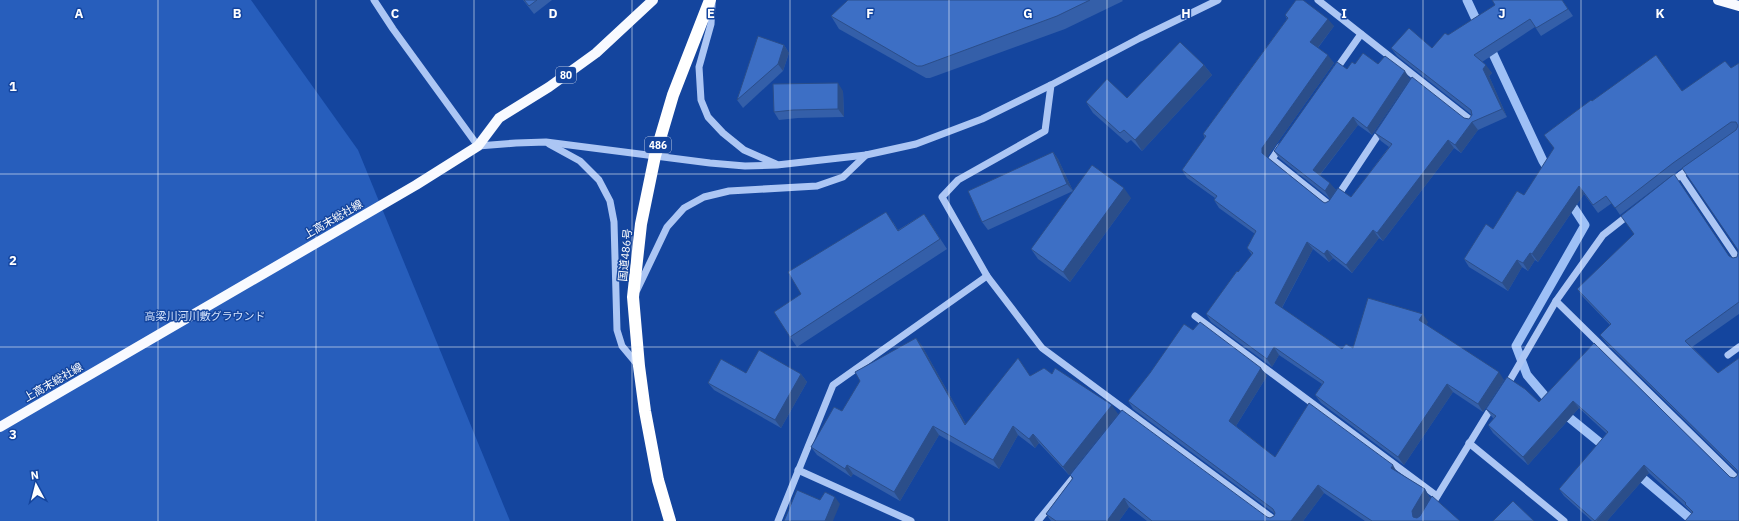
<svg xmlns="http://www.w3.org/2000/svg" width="1739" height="521" font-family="'IBM Plex Sans','Noto Sans JP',sans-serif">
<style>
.green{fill:#275ebc}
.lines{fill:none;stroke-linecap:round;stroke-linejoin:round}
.stream{stroke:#9ec0f6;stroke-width:9}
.minor{stroke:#acc6f4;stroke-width:7}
.major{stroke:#f8faff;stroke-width:10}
.highway{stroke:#fff;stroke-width:12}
.wall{fill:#345fa9}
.shaded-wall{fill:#2b4e8a}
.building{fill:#3d6fc5;stroke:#2b4e8a}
.grid{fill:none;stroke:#fff;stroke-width:1;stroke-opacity:0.55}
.labels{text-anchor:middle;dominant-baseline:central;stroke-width:3;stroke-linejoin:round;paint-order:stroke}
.shield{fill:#14459e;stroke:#b8c7e2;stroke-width:1}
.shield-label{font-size:10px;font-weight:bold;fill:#fff}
.street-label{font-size:11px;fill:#fff;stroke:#14459e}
.park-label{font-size:11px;fill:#d4e3fd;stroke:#14459e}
.grid-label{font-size:13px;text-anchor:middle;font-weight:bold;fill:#fff;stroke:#14459e;stroke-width:3;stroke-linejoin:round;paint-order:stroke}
</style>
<rect width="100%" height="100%" fill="#14459e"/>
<polygon class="green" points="0,0 251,0 358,150 510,521 0,521"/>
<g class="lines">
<g class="stream">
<polyline points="1467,0 1480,28"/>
<polyline points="1488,43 1543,161 1550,172"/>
<polyline points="1568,199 1585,225 1516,346 1527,375 1550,402 1609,450"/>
<polyline points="1634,471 1693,521"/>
</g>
<g class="minor">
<polyline points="374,0 393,29 478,146 516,143 546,142 710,163 745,166 777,165 866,155 916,144 982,119 1051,85 1140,38 1218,0"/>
<polyline points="1318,0 1473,122"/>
<polyline points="712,4 711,24 699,67 701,100 708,117 723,133 744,150 776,164"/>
<polyline points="1335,71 1361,34"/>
<polyline points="1051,85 1045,131 958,180 942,197 987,276 1042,348 1276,521"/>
<polyline points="549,144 580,161 599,180 610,201 614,222 617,330 622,346 637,364"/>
<polyline points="1280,147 1272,159 1331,206 1382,129"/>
<polyline points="1681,175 1739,261"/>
<polyline points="1669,184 1691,167"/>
<polyline points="637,290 667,227 684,208 704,197 729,191 817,186 843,177 866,155"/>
<polyline points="1556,301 1739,481"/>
<polyline points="1195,316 1437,496"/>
<polyline points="1728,355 1739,347"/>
<polyline points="1506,387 1556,301 1603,235 1631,213"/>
<polyline points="1469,443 1564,521"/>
<polyline points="798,470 911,521"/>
<polyline points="778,521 833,385 987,276"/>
<polyline points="1038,521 1078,472"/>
<polyline points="1422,521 1493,405"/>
</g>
<g class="major">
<polyline points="1718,0 1739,6"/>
<polyline points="0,427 416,185 478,146 499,118 549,87 596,53 653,0"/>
</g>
<polyline class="highway" points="670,521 658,480 645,411 639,366 633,297 641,224 655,156 673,95 710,0"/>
</g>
<g class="wall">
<polygon points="523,0 552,0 534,14"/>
<polygon points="848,0 1122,0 1123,1 1065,29 930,78 926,78 839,29 831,16"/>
<polygon points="1562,0 1573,16 1541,36 1535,27 1482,62 1492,73 1489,76 1507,117 1478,130 1461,153 1454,148 1383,241 1379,238 1352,273 1333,258 1329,262 1313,249 1282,308 1342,349 1353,348 1428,322 1426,325 1504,380 1483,412 1453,392 1404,465 1321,403 1315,395 1322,384 1279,355 1272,367 1211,322 1206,314 1238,272 1252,255 1247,248 1255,234 1219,208 1214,200 1215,198 1187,178 1182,170 1205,138 1203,134 1287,19 1285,15 1334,26 1318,48 1334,63 1268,156 1268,158 1323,202 1325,203 1351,197 1389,147 1381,141 1375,133 1464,118 1469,119 1472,115 1397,56 1391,48 1432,48 1448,35"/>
<polygon points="784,45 789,53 783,71 743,108 737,100"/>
<polygon points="1739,63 1739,314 1692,347 1718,373 1739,358 1739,521 1692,514 1686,507 1649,473 1607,521 1592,521 1564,496 1559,489 1607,434 1579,408 1528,465 1493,433 1488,425 1494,419 1492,417 1486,409 1539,402 1594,343 1730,477 1734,478 1737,476 1738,473 1606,343 1600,335 1610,325 1583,297 1577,289 1730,256 1733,258 1737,257 1738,253 1737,130 1678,171 1620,215 1612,203 1598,213 1584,194 1538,262 1535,260 1528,271 1522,267 1508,291 1469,267 1464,259 1493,229 1524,195 1592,101 1682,91 1731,68"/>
<polygon points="1355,64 1378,64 1410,79 1372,135 1358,125 1320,175 1336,190 1330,199 1279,158 1274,151 1347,69"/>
<polygon points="1204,65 1212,75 1142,151 1131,140 1127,143 1093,113 1086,102 1127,98"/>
<polygon points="843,91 844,117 798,118 779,120 774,112"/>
<polygon points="1053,152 1058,159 1073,191 988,230 982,222"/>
<polygon points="1131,198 1070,282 1038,259 1031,249"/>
<polygon points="924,214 947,249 797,347 790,337 801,294 893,222 898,230"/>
<polygon points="1193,330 1267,376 1236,426 1275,457 1397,472 1425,489 1430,498 1419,517 1460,521 1365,521 1324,493 1303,521 1147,521 1129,507 1119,521 1051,521 1046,514 1072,479 1070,475 1270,518 1274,516 1275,514 1133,409 1128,401"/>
<polygon points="916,338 922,346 966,424 1030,375 1052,374 1118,414 1069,475 1039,443 1035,448 1018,435 999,469 939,435 900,501 853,474 851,477 817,455 811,447 842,411"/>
<polygon points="746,373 801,374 807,382 781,428 714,390 708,383"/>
</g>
<g class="shaded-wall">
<polygon points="1328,19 1334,26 1316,50 1310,42"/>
<polygon points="784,45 789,53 783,71 778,64"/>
<polygon points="1328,55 1334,63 1268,156 1267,161 1262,153 1262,148"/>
<polygon points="1204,65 1212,75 1142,151 1135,140"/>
<polygon points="1486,65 1492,73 1489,76 1507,117 1502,109 1483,69"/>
<polygon points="1405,71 1410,79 1372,135 1367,128"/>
<polygon points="838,83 843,91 844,117 838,109"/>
<polygon points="1353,117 1358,125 1318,177 1313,170"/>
<polygon points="1472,122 1478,130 1461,153 1455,145"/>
<polygon points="1448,140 1454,148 1383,241 1377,233"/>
<polygon points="1053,152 1058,159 1073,191 1067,184"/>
<polygon points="1330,183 1336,190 1330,199 1325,191"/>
<polygon points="1579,186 1584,194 1538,262 1532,254"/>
<polygon points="1124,188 1131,198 1070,282 1063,272"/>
<polygon points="1373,230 1379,238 1352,273 1346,265"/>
<polygon points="1307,242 1313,249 1280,311 1275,303"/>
<polygon points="1327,250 1333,258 1329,262 1324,254"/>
<polygon points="1530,253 1535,260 1528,271 1523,263"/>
<polygon points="1517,260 1522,267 1508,291 1502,283"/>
<polygon points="1423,314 1428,322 1424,328 1419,320"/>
<polygon points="916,338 922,346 971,433 965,425"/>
<polygon points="1274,347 1279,355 1272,367 1267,359"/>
<polygon points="1261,368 1267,376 1234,429 1229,421"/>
<polygon points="1499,372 1504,380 1483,412 1478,404"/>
<polygon points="801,374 807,382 781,428 775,420"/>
<polygon points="1447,384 1453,392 1404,465 1398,457"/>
<polygon points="1573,401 1579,408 1528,465 1523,457"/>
<polygon points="1112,405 1118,414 1069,475 1063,467"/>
<polygon points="933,426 939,435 900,501 894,492"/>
<polygon points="1013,426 1018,435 999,469 993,460"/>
<polygon points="1033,434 1039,443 1035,448 1029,439"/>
<polygon points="847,465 853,474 851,477 845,469"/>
<polygon points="1393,465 1398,474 1391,468"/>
<polygon points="1644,465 1649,473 1607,521 1596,521"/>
<polygon points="1318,485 1324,493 1303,521 1291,521"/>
<polygon points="1425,489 1430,498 1418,519 1413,517 1412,511"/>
<polygon points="835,497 840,504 833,521 825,521"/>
<polygon points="1124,498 1129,507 1119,521 1107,521"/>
</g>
<g class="building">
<polygon points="524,0 537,0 529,6"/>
<polygon points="848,0 1090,0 1057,16 922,66 917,66 831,16"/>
<polygon points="1296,0 1303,0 1328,19 1310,42 1328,55 1262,148 1262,153 1323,202 1325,203 1329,201 1338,188 1351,197 1392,144 1375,133 1412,77 1464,118 1469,119 1472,115 1471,110 1391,48 1409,28 1432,48 1445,33 1448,35 1495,5 1492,0 1562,0 1568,9 1536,28 1530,19 1474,55 1486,65 1483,69 1502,109 1472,122 1455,145 1448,140 1377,233 1373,230 1346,265 1327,250 1324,254 1307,242 1275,303 1342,349 1346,344 1353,348 1368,298 1423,314 1419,320 1499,372 1478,404 1447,384 1398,457 1315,395 1324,382 1274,347 1267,359 1206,314 1237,271 1238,272 1253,253 1247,248 1256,231 1214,200 1217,196 1182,170 1206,136 1203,134 1288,18 1285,15"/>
<polygon points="758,36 784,45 778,64 737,100"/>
<polygon points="1180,42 1204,65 1135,140 1124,130 1120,133 1086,102 1107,79 1127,98"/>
<polygon points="1363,53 1378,64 1385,56 1405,71 1367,128 1353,117 1313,170 1330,183 1325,191 1274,151 1337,62 1347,69 1352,62 1355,64"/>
<polygon points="1656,55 1682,91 1725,61 1731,68 1739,63 1739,302 1685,341 1718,373 1739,358 1739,521 1685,521 1693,512 1685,504 1686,503 1644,465 1595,521 1559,489 1608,432 1573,401 1523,457 1488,425 1496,416 1486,409 1507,377 1525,389 1539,402 1594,343 1730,477 1734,478 1737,476 1738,472 1737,470 1600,335 1611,324 1577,289 1634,234 1621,216 1674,174 1729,256 1733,258 1737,257 1738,253 1738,250 1682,168 1736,130 1738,126 1736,122 1731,122 1673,163 1615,208 1606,196 1593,205 1579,186 1532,254 1530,253 1523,263 1517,260 1502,283 1464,259 1486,224 1493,229 1517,191 1524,195 1554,148 1544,135 1591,100 1592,101"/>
<polygon points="838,83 838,109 793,110 774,112 773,84"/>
<polygon points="1053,152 1067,184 982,222 968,191"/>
<polygon points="1092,165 1124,188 1063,272 1031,249"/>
<polygon points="886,212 898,231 924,214 940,239 790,337 774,312 801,294 788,272"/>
<polygon points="1200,322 1261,368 1229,421 1275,457 1309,403 1393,465 1391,468 1425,489 1412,511 1413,517 1417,518 1420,516 1432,496 1460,521 1372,521 1318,485 1291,521 1152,521 1124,498 1107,521 1056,521 1046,514 1073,478 1070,475 1122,410 1267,517 1270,518 1274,516 1275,513 1273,509 1128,401 1150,373 1184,324 1193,330"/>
<polygon points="916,338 965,425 1018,358 1030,376 1044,368 1052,374 1055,368 1112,405 1063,467 1033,434 1029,439 1013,426 993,460 933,426 894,492 847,465 845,469 811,447 834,407 842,411 860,381 855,372"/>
<polygon points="759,350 801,374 775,420 708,383 721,359 746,373"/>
<polygon points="797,490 820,500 825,492 835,497 825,521 784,521"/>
<polygon points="1513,501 1534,521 1493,521"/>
</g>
<path class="grid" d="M158,0V521M316,0V521M474,0V521M632,0V521M790,0V521M949,0V521M1107,0V521M1265,0V521M1423,0V521M1581,0V521M0,174H1739M0,347H1739"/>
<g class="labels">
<g class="shield">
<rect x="556" y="67" width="20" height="16" rx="3"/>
<rect x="645" y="137" width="26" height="16" rx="3"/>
</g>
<g class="shield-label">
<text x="566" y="75">80</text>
<text x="658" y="145">486</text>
</g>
<g class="street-label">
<text transform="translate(333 219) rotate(-30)">上高末総社線</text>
<text transform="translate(625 255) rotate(-84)">国道486号</text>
<text transform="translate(53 382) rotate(-30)">上高末総社線</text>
</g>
<g class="park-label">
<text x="205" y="316">高梁川河川敷グラウンド</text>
</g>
</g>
<g class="grid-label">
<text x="79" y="18">A</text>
<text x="237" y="18">B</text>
<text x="395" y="18">C</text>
<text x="553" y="18">D</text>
<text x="711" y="18">E</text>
<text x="870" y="18">F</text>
<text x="1028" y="18">G</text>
<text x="1186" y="18">H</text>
<text x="1344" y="18">I</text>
<text x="1502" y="18">J</text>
<text x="1660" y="18">K</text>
<text x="13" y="91">1</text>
<text x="13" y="265">2</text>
<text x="13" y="439">3</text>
</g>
<g transform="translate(36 485) rotate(353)" stroke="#14459e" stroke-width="3" paint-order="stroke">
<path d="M0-3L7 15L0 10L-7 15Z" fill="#ffffff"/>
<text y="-6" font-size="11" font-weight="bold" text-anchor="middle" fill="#ffffff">N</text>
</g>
</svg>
